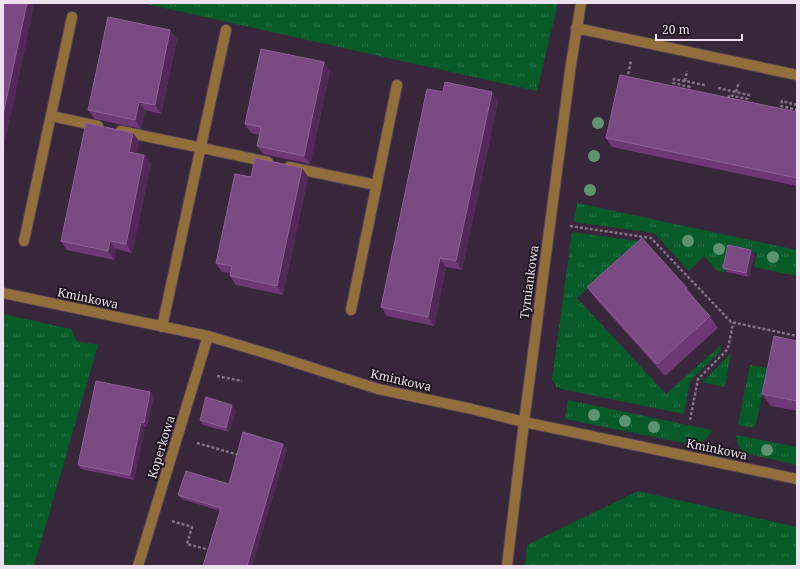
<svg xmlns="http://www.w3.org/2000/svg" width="800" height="569" font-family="'Noto Serif',serif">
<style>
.grass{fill:url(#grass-tufts)}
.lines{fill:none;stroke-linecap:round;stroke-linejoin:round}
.minor-casing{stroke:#554458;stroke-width:12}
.path{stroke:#817284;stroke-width:2.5;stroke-dasharray:3 2;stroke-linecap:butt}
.minor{stroke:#926f3a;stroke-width:10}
.tree{fill:#5d936f}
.wall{fill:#6e3776}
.shaded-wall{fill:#522859}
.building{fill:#7b4983;stroke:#8d6194}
.labels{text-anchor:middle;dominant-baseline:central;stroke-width:3.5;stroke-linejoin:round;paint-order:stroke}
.street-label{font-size:12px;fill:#ede1ef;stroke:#1b121c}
</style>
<defs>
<pattern id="grass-tufts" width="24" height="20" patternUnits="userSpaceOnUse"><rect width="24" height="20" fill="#075b29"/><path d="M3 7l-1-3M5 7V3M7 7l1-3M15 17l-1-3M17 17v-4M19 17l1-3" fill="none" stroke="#2b7248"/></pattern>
</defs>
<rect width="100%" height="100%" fill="#38263b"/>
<g class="grass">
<polygon points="142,3 558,3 537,91"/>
<polygon points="577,203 797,250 797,276 754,267 757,253 730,248 725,272 717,271 704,256 689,271 654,233 574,222"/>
<polygon points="572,232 638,241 638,243 577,298 666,394 721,345 721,351 690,381 684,414 557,388 552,379"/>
<polygon points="3,314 71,329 77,341 98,345 34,566 3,566"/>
<polygon points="730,354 731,354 725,387 702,382"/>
<polygon points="750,365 768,368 755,428 738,425"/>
<path d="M568,400L712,430C707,441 700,443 689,444L565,419Z"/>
<polygon points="736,435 797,447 797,465 744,453 738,445"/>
<polygon points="638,491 797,527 797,566 525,566 527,545"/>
</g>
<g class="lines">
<g class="minor-casing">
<g id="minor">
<polyline points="576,28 797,75"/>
<polyline points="51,116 98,126"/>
<polyline points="121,131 268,162"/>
<polyline points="289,167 376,185"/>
<polyline points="24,241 72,17"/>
<polyline points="3,293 208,336 272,355 378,389 472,409 524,422 797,479"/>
<polyline points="351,310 397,85"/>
<polyline points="162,327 226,30"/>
<polyline points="138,566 208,336"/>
<polyline points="507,566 524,422 571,64 581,3"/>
</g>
</g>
<g class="path">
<polyline points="627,79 631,61"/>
<polyline points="685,81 687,71"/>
<polyline points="718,88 749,95 747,99 729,95 728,101"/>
<polyline points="689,92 690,87 673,83 674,79 705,85"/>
<polyline points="736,92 739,82"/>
<polyline points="797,105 782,101 781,106 797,110"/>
<polyline points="570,226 651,238 731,322 797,336"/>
<polyline points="217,376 242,381"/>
<polyline points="690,420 698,379 728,349 733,323"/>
<polyline points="197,443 239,455"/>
<polyline points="172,521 192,527 187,544 210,550"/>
</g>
<use href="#minor" class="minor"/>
</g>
<g class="tree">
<circle cx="598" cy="123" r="6"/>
<circle cx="594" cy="156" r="6"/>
<circle cx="590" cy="190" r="6"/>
<circle cx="688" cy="241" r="6"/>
<circle cx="719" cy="249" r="6"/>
<circle cx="773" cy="257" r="6"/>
<circle cx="594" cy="415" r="6"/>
<circle cx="625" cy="421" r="6"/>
<circle cx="654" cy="427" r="6"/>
<circle cx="767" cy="450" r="6"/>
</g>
<g class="wall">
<polygon points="170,30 177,39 161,114 145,110 141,129 95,119 88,110"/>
<polygon points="330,71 310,164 263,154 257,146 260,135 251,133 245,124"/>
<polygon points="443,92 498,101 462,270 446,267 434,326 387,316 381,307"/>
<polygon points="797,112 797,186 612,147 606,138"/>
<polygon points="133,133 139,141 136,153 144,155 151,164 132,253 116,249 114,260 67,250 61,241"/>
<polygon points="251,177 308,177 283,295 236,285 230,276 230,273 222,272 216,263"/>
<polygon points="754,255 749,277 727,272 723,268"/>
<polygon points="587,287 687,288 696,300 710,316 718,328 665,376 596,299"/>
<polygon points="797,341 797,411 771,406 762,394"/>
<polygon points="154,397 147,427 145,427 134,480 81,469 78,465"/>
<polygon points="236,410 229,432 203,425 200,420"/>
<polygon points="287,449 252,566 203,566 220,511 182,499 178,495 229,484"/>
</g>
<g class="shaded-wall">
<polygon points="27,3 32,3 34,6 3,153 3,115"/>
<polygon points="170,30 177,39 161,114 155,105"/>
<polygon points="324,62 330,71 310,164 304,156"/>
<polygon points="492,92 498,101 462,270 456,261"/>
<polygon points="139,102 145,110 141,129 135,120"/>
<polygon points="133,133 139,141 135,160 129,152"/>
<polygon points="144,155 151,164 132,253 126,244"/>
<polygon points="302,168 308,177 283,295 277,286"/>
<polygon points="110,241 116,249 114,260 108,251"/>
<polygon points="751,250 754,255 749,277 746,273"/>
<polygon points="440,258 446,267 434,326 428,317"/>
<polygon points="150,392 154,397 147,427 144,423"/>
<polygon points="232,405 236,410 229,432 226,428"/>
<polygon points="141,422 145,427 134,480 130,475"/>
<polygon points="283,444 287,449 252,566 247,566"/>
</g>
<g class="building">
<polygon points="3,3 27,3 3,115"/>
<polygon points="108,17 170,30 155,105 139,102 135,120 88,110"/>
<polygon points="261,49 324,62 304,156 257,146 261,127 245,124"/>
<polygon points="620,75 797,112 797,178 606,138"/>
<polygon points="445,82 492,92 456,261 440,258 428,317 381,307 427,89 443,92"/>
<polygon points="86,123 133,133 129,152 144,155 126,244 110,241 108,251 61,241"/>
<polygon points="255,158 302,168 277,286 230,276 232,266 216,263 235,174 251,177"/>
<polygon points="642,238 687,288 686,290 710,316 657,364 587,287"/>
<polygon points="728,245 751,250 746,273 723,268"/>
<polygon points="774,336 797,341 797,401 762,394"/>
<polygon points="96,381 150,392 144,423 141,422 130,475 78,465"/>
<polygon points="206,397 232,405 226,428 200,420"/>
<polygon points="243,432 283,444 247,566 203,566 221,508 178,495 186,471 229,484"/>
</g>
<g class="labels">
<g class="street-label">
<text transform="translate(529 282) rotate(-82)">Tymiankowa</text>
<text transform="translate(88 298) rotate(12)">Kminkowa</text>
<text transform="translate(401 380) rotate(13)">Kminkowa</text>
<text transform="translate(161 447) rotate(-73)">Koperkowa</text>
<text transform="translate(717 449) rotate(12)">Kminkowa</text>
</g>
</g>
<rect width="800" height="569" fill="none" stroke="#ede1ef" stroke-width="8"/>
<path d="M656 34v6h86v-6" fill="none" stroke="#ede1ef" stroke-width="2"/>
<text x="662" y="34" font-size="12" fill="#ede1ef" stroke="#1b121c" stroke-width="3" paint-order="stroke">20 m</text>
</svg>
